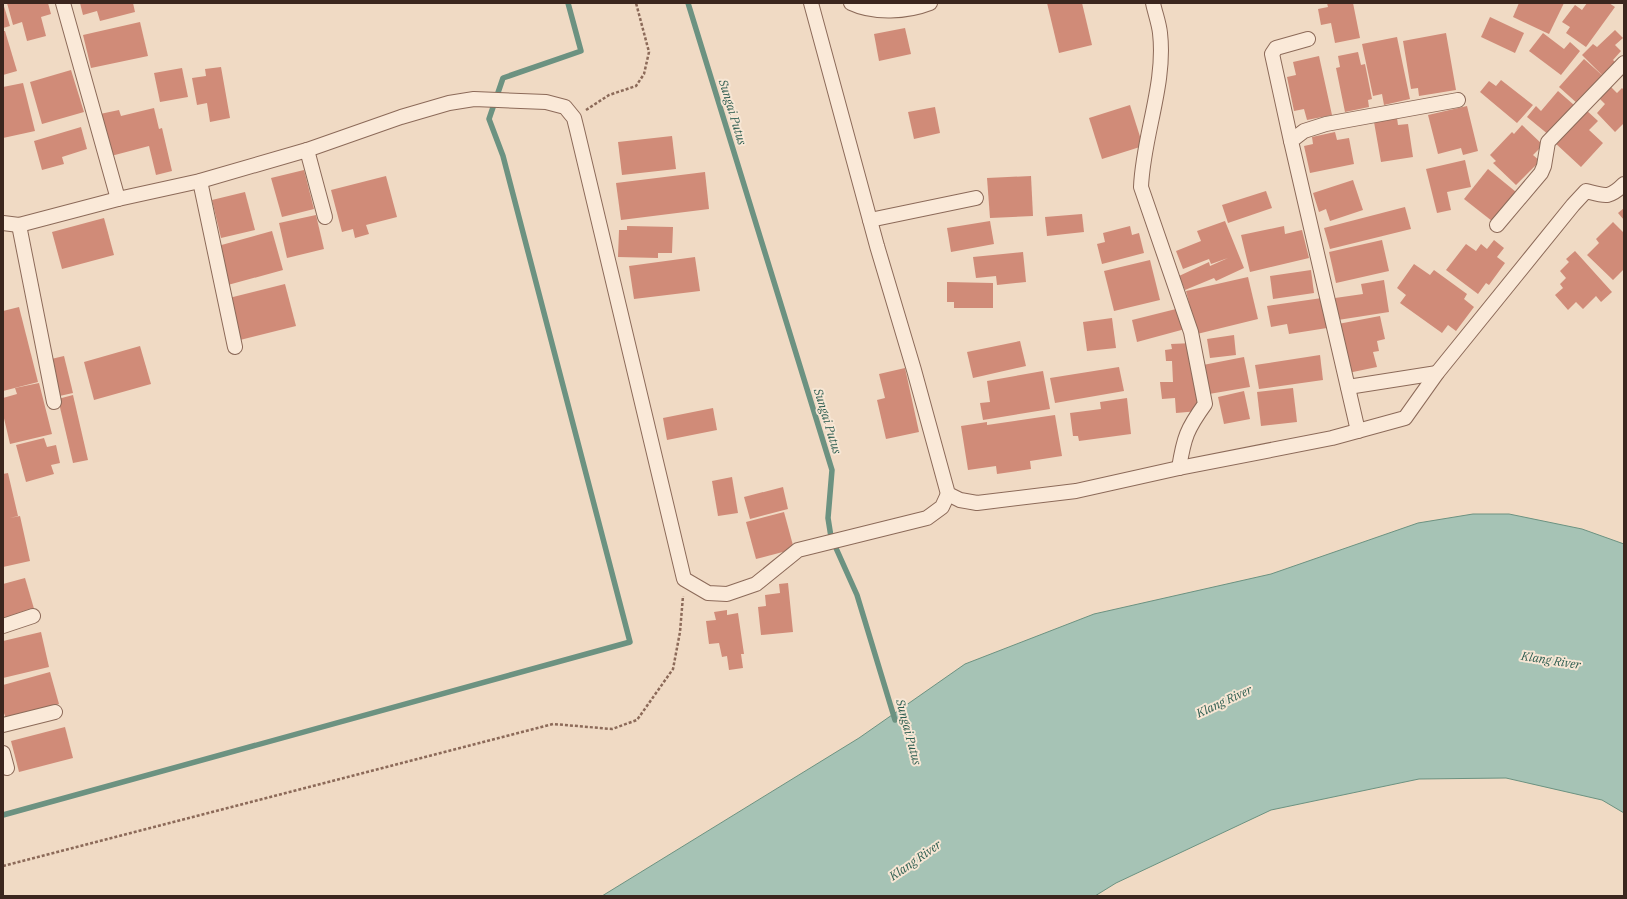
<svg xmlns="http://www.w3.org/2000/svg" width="1627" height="899" font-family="'IBM Plex Serif',serif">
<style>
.water{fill:#a6c3b5;stroke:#6c9281}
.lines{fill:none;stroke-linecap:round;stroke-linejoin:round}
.stream{stroke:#6c9281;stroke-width:5.5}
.building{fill:#d08b78}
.minor-casing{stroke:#8c6a59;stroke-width:16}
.path{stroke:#8c6a59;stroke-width:2.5;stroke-dasharray:3 2;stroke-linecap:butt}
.minor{stroke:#fae9d8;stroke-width:14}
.labels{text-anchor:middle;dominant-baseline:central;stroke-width:4;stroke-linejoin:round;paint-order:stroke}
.water-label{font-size:12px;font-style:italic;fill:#2c5c4f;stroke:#f7e6d4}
</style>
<rect width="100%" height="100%" fill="#f0dac4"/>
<polygon class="water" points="1473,514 1509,514 1582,529 1624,544 1624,813 1602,800 1506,778 1419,779 1271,810 1116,883 1095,896 602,896 859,738 965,664 1094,614 1271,574 1418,523"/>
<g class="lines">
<g class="stream">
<polyline points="688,3 832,470 828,518 831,537 857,595 895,720"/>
<polyline points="3,815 630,642 503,156 489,119 503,78 581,51 568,3"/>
</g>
</g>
<g class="building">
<polygon points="3,3 10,26 3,28"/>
<polygon points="7,3 48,3 51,14 41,17 46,36 27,41 22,22 13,25"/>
<polygon points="80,3 133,3 135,12 100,21 97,11 83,15"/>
<polygon points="1047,3 1082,3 1092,45 1059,53"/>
<polygon points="1327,3 1353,3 1360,38 1335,43 1331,23 1321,25 1318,9 1328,7"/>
<polygon points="1519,3 1564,3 1549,34 1513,17"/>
<polygon points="1587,3 1609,3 1615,7 1586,47 1566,33 1570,27 1562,22 1575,5 1582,10"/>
<polygon points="1490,17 1524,33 1515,53 1481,37"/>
<polygon points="140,22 148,56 91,68 83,35"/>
<polygon points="905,28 911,54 879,61 874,34"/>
<polygon points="1615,30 1623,38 1615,45 1621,51 1613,60 1616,63 1603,76 1582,55 1593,44 1597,47"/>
<polygon points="3,31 5,31 17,71 3,75"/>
<polygon points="1446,33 1456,90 1419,96 1418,88 1411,89 1403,41"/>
<polygon points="1543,33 1564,49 1570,42 1580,51 1561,75 1529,51"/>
<polygon points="1397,37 1410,99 1384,105 1382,94 1373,96 1362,44"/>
<polygon points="1358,52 1361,65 1365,64 1372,99 1368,100 1369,107 1345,112 1336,68 1340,67 1338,56"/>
<polygon points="1319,56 1332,115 1307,120 1304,109 1294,111 1287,77 1296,75 1293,62"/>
<polygon points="1584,59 1603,76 1578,104 1559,87"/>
<polygon points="221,67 230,118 210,122 207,103 197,105 192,78 206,76 205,69"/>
<polygon points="182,68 188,97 160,102 154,73"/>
<polygon points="71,70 84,112 42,124 30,82"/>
<polygon points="1501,80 1533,105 1517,123 1480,92 1489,81 1496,86"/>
<polygon points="23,83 35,131 3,138 3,87"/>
<polygon points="1611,87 1617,93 1622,88 1624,90 1624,123 1615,132 1597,113 1605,104 1599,98"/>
<polygon points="1558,91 1574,105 1549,135 1527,117 1536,106 1541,111"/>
<polygon points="1130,105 1143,146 1102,159 1089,118"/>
<polygon points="1467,106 1478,151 1463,155 1461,148 1438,154 1428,115"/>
<polygon points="935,107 940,133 914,139 908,112"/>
<polygon points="154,108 159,129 162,128 172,171 156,175 149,146 111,156 100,114 119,110 121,116"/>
<polygon points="1585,109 1598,121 1589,130 1603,143 1581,167 1554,142"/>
<polygon points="1397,118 1398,125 1408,124 1413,157 1381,162 1374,122"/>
<polygon points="1522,125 1543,145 1533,155 1540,161 1516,185 1493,163 1496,161 1490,155 1512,132 1514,134"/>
<polygon points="81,127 87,149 62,157 64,164 42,170 34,141"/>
<polygon points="1335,132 1337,140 1349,138 1354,164 1310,173 1304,146 1313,144 1312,137"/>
<polygon points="672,136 676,169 622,175 618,142"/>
<polygon points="1465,160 1471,187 1447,192 1451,210 1437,213 1426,169"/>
<polygon points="1488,169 1516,192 1492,221 1464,199"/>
<polygon points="304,170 314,209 282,217 271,178"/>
<polygon points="705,172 709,209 621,220 616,183"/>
<polygon points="386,176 397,217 366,225 369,234 355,238 353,229 342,232 331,190"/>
<polygon points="1031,176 1033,216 990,218 987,178"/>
<polygon points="1353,180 1363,210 1330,221 1326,209 1319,212 1313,193"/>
<polygon points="1266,191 1272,208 1228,223 1222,205"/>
<polygon points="245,192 255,230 221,238 212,200"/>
<polygon points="1405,207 1411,229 1330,249 1324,228"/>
<polygon points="1624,208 1624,220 1618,213"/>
<polygon points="1082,214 1084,232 1047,236 1045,217"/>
<polygon points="316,215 324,249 287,258 279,223"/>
<polygon points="104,218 114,255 62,269 52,232"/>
<polygon points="990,221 994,244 951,252 947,228"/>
<polygon points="1225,221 1244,268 1216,281 1214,278 1185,290 1179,276 1209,262 1210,266 1228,258 1211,264 1209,259 1183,269 1176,251 1201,241 1197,231"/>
<polygon points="1613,222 1624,233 1624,269 1613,280 1587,255 1599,243 1596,239"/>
<polygon points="627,226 673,227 672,253 658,253 658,258 618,257 619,230 627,230"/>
<polygon points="1130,226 1132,235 1139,233 1144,253 1102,264 1097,244 1105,242 1103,233"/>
<polygon points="1284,226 1285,234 1302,230 1309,258 1250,272 1241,235"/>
<polygon points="272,231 283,270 217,288 207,249"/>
<polygon points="1382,240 1389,271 1336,283 1329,252"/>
<polygon points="1494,240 1504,248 1497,257 1505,263 1489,285 1486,283 1478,294 1446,270 1466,244 1476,251 1481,244 1487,249"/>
<polygon points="1575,251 1612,292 1601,302 1596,296 1583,309 1576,302 1568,310 1555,295 1563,288 1560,284 1566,278 1560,271 1569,262 1566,259"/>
<polygon points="1023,252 1026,282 997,285 996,276 976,278 973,257"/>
<polygon points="695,257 700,291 634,299 629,266"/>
<polygon points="1150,260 1160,300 1114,311 1104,271"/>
<polygon points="1414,264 1430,275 1434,270 1467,294 1464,299 1474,307 1456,331 1448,325 1442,333 1400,303 1406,295 1397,288"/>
<polygon points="1311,270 1314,293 1273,299 1270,276"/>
<polygon points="1248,277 1258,319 1197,334 1186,291"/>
<polygon points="1384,280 1389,312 1338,320 1335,298 1363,294 1361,284"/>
<polygon points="947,282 993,283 993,308 954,308 954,302 947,302"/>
<polygon points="285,284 296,326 232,342 221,300"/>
<polygon points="1322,298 1327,328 1289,334 1287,324 1271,327 1267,306"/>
<polygon points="19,307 38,382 3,391 3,311"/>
<polygon points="1180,308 1185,329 1137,342 1132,320"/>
<polygon points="1380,316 1385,339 1377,341 1379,351 1373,352 1377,367 1348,373 1338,324"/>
<polygon points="1112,318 1116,348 1087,351 1083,322"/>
<polygon points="1234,335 1236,355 1210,358 1207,339"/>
<polygon points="1020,341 1026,366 973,378 967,352"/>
<polygon points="1193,343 1199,411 1176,413 1175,398 1162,399 1160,382 1173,382 1172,361 1166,361 1165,350 1172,349 1171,344"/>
<polygon points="140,346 151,384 94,400 84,362"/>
<polygon points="1320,355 1323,380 1259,389 1255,365"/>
<polygon points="64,356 73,393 55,397 47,360"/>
<polygon points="1244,357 1250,387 1209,394 1203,365"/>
<polygon points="1119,367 1124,391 1055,403 1050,378"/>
<polygon points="905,368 919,432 886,439 877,400 885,398 879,374"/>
<polygon points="1043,371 1050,409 983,420 980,403 990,402 987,381"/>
<polygon points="39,383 52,434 10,444 3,414 3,398 17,394 15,388"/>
<polygon points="1293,388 1297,422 1261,426 1257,392"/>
<polygon points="1244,391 1250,419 1224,424 1218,397"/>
<polygon points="73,395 88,460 73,463 58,399"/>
<polygon points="1127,398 1131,434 1079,441 1078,436 1073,436 1070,413 1101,409 1100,402"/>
<polygon points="713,408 717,430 667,440 663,418"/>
<polygon points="1055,415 1062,456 1030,461 1031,469 997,474 996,466 968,470 961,426 987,422 987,425"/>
<polygon points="44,438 47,447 56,445 60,463 51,465 54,474 26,482 16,445"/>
<polygon points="8,473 18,516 10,518 20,516 30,561 3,567 3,474"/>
<polygon points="732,477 738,513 718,516 712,481"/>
<polygon points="783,487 788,509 750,519 744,497"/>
<polygon points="784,512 794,549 756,559 746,522"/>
<polygon points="25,578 35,612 3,621 3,584"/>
<polygon points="788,583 793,632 761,635 758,607 766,606 765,595 780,593 779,584"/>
<polygon points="727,610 727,615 738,613 744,654 741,654 743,668 729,670 727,656 722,657 719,643 709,644 706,621 716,620 714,612"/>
<polygon points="41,632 49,667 3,678 3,641"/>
<polygon points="50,672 59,704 6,719 3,710 3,685"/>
<polygon points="65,727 73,758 19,772 11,741"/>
</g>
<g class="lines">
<g class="minor-casing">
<g id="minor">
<polyline points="63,3 118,199"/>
<path d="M811,3L877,246L914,370L948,494L960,500L977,503L1076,491L1179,468L1332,438L1405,418L1437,373L1573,205L1586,191C1605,196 1609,199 1624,184"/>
<path d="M851,3C874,14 907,12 930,3"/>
<path d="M1153,3C1155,13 1159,23 1160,33C1166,84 1143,136 1141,187L1191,332L1205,404C1187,429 1184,437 1179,468"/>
<polyline points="1291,141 1272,54 1276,48 1308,39"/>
<polyline points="307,150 325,217"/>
<polyline points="200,181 235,347"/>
<polyline points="870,220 976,198"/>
<polyline points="3,223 19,225 118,199 200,181 307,150 401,117 449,103 474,99 546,102 565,107 574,118 577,130 684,579 708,593 727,594 756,584 798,550 927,518 942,507 948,494"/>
<polyline points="19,225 54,402"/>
<polyline points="1497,225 1541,173 1544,166 1548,142 1624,63"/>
<polyline points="1348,387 1437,373"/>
<polyline points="1358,431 1291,141 1304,131 1326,124 1458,100"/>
<polyline points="3,626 33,616"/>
<polyline points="3,725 55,712"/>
<polyline points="3,753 7,768"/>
</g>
</g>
<g class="path">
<polyline points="586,110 609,95 636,86 644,74 649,52 636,3"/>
<polyline points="3,866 553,724 612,729 637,720 673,669 680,632 683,596"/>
</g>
<use href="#minor" class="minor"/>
</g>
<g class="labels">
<g class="water-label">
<text transform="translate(733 112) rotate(73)">Sungai Putus</text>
<text transform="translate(828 421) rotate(73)">Sungai Putus</text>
<text transform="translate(1551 660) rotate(9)">Klang River</text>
<text transform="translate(1224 701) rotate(-25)">Klang River</text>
<text transform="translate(909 732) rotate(75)">Sungai Putus</text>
<text transform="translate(915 860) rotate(-35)">Klang River</text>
</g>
</g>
<rect width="1627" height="899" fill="none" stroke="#3b261e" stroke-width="8"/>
</svg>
